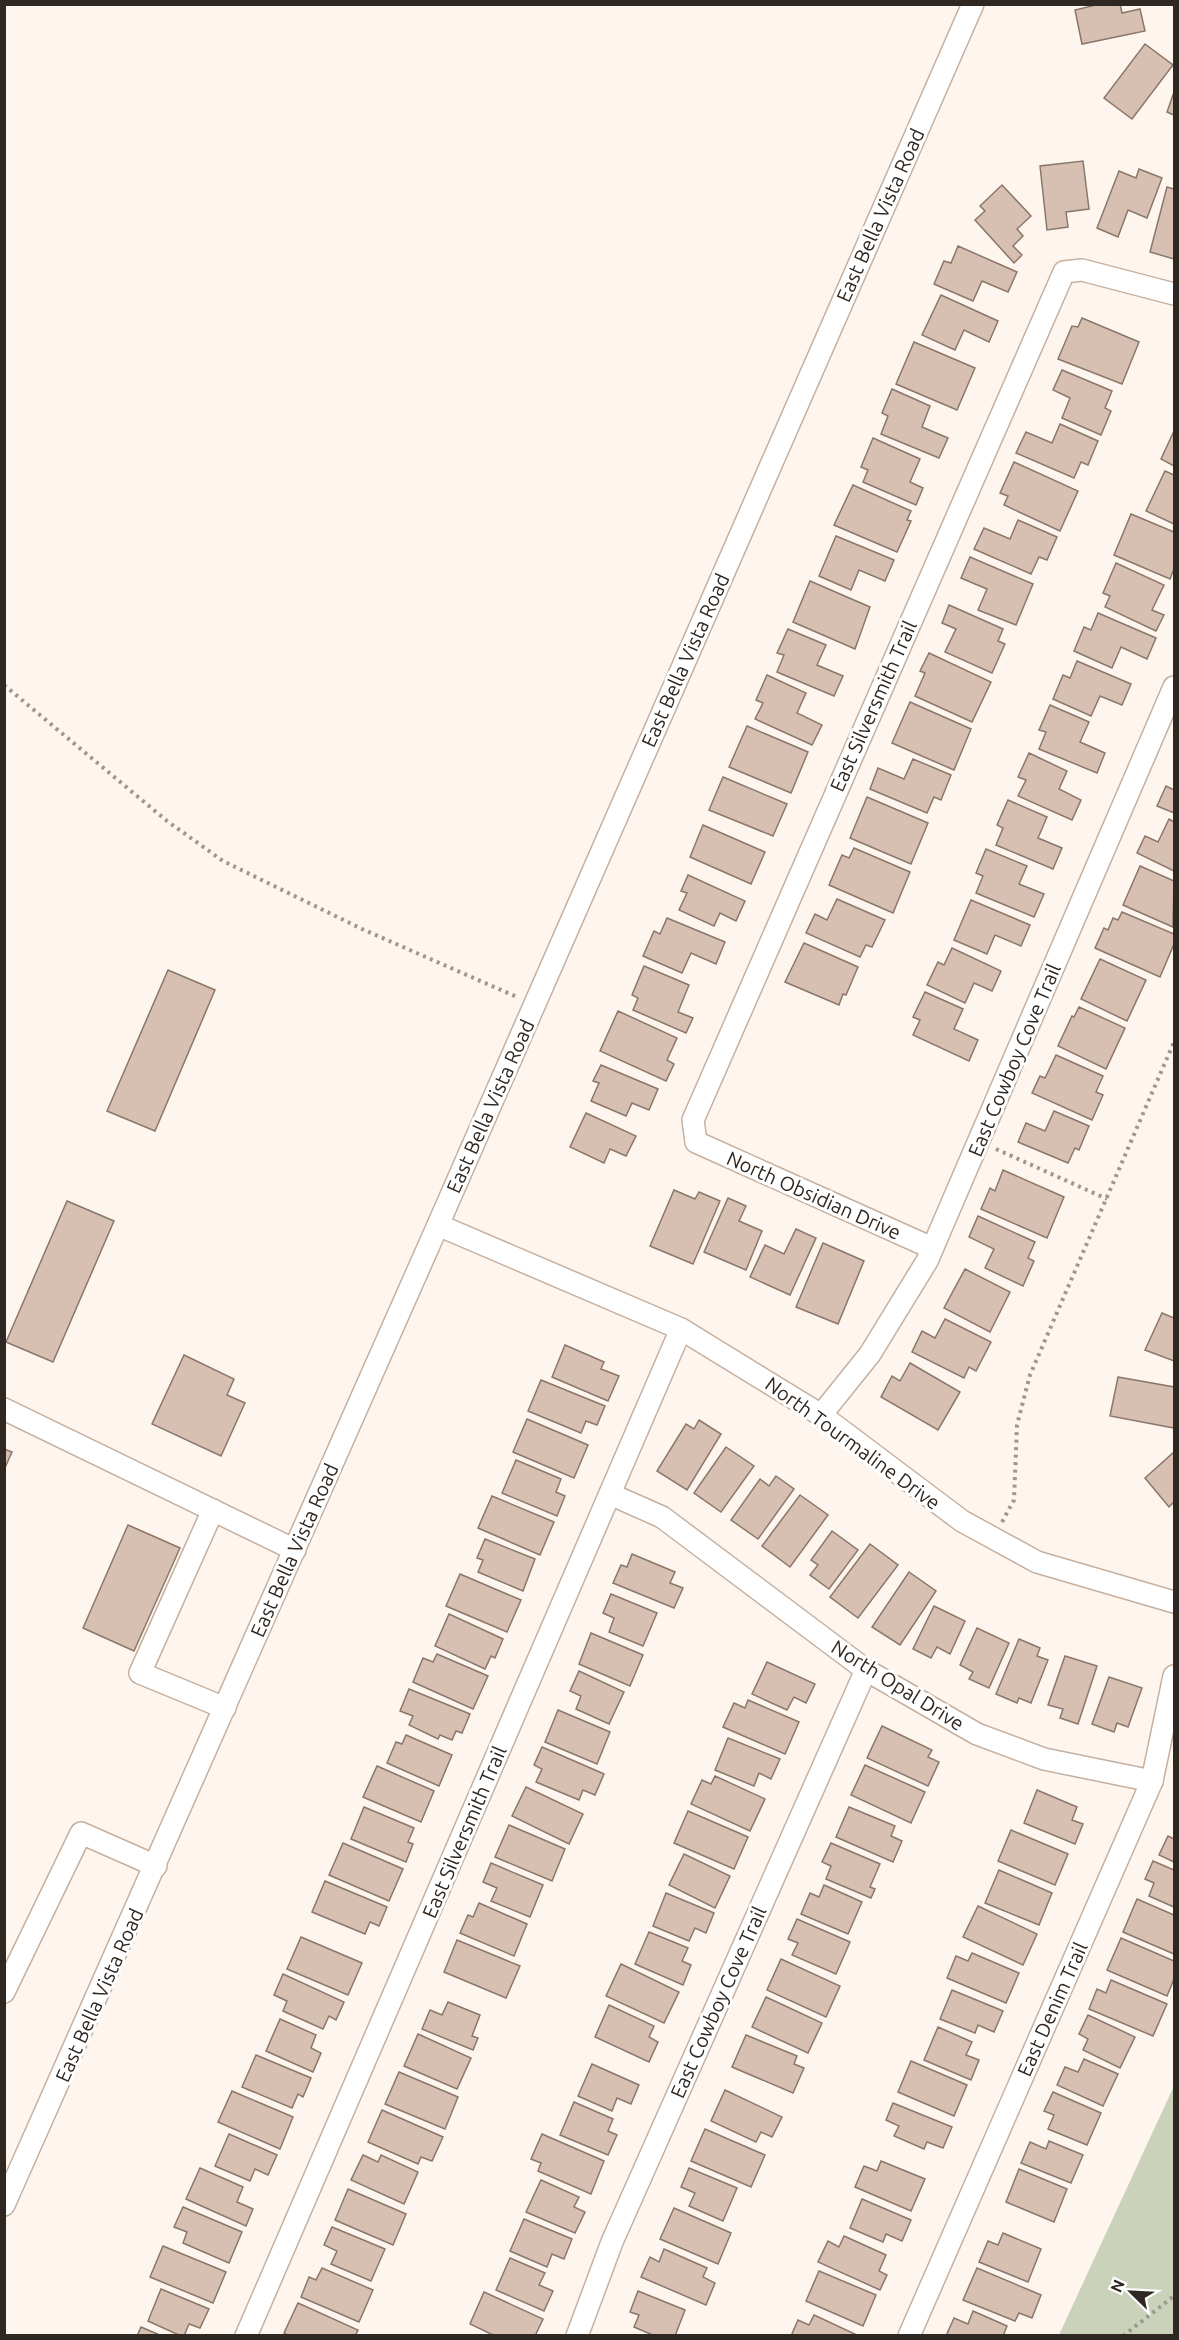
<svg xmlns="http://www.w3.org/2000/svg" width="1179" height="2340" font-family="Ubuntu,sans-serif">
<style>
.green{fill:#cad2b9}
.building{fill:#d7c0b1;stroke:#8b7769;stroke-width:1.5}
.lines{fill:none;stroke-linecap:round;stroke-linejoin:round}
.minor-casing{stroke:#c5b0a0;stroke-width:24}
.path{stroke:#9e9690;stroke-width:4;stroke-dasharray:3 4.5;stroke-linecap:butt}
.minor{stroke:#fff;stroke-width:21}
.labels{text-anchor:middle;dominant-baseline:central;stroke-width:6;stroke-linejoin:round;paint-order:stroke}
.street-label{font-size:20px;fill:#2f2721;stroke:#fff}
</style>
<rect width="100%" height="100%" fill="#fef5ef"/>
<polygon class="green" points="1174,2086 1174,2335 1059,2335"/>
<g class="building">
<polygon points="1100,4 1120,4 1122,13 1140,9 1145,31 1082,44 1075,10"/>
<polygon points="1145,44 1173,65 1132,119 1104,98"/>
<polygon points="1174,92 1174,115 1167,112"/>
<polygon points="1083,161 1089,209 1066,212 1068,227 1047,230 1040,166"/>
<polygon points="1139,169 1162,178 1147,218 1128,210 1118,237 1097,228 1119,171 1136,178"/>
<polygon points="1002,185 1031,216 1017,229 1023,236 1013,246 1022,255 1014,263 975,220 985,211 980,206"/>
<polygon points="1167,187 1174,189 1174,259 1150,252"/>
<polygon points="958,246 1017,272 1008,292 982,281 973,301 934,284 944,261 951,263"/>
<polygon points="941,295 998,321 989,342 964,330 955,350 922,335"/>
<polygon points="1082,318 1139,342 1122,384 1058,359 1072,326 1078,327"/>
<polygon points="914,342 975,368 957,410 896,384"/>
<polygon points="1062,370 1112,391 1105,408 1111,411 1101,435 1062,418 1070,398 1053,390"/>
<polygon points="892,389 930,406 922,427 948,438 939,458 881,434 888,416 882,413"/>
<polygon points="1060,424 1098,441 1088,465 1081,462 1074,478 1016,453 1026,432 1052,443"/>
<polygon points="1174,431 1174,466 1161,459"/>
<polygon points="873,438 920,459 910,482 923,488 916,505 863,482 868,470 861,467"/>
<polygon points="1014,462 1078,491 1060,531 1004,505 1008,496 1000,493"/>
<polygon points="1165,471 1174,475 1174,524 1146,511"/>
<polygon points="853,485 911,511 907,520 911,521 897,552 834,525"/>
<polygon points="1131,514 1174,532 1174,569 1170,579 1114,555"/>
<polygon points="1018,520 1057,537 1047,560 1039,557 1031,574 974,549 984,528 1010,539"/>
<polygon points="836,536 894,560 885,581 859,570 851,590 819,576"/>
<polygon points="970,557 1033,584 1016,625 978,610 987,589 961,578"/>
<polygon points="1116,563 1164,585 1152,610 1164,615 1156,631 1105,607 1110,596 1103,593"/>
<polygon points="810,581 870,607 855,649 793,622"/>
<polygon points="949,605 1003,629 998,641 1005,644 992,673 945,652 956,629 942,623"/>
<polygon points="1098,613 1156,638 1147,659 1121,647 1112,668 1074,651 1084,627 1091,630"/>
<polygon points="788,629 826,645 817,665 843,676 834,696 777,672 784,655 777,653"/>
<polygon points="929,653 991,682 972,722 915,696 925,673 920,671"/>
<polygon points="1077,661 1131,684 1122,705 1100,696 1091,716 1053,699 1063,675 1070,678"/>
<polygon points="767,675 806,693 797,713 822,725 812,745 755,719 763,703 756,700"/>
<polygon points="910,702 971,729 954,770 892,743"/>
<polygon points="1050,705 1089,722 1080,742 1105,753 1097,773 1039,749 1046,732 1039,730"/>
<polygon points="747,726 808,752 791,793 729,767"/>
<polygon points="1029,753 1067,771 1059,789 1081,800 1072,820 1018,796 1026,780 1018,777"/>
<polygon points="913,759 951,775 941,800 934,797 927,813 870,789 878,768 904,779"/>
<polygon points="723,777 787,804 773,836 709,810"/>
<polygon points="1166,786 1174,790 1174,813 1157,806"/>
<polygon points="867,797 928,823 911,864 850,838"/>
<polygon points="1008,800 1047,817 1038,838 1062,848 1053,869 996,845 1003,828 997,825"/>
<polygon points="1169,819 1174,822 1174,871 1137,853 1145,836 1158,842"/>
<polygon points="703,825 765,852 751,884 690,857"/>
<polygon points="854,848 910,872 893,913 829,885 842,855 849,858"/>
<polygon points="986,849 1027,866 1019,884 1044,894 1034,917 976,893 983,876 976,873"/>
<polygon points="1140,866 1174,881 1173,927 1123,905"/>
<polygon points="688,875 745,901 736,921 720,913 714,926 679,910 687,893 681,891"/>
<polygon points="837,899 885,920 872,947 866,945 860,957 806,933 815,914 827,920"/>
<polygon points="971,900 1030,925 1021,946 995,935 987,954 954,940"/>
<polygon points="1122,912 1174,934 1174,944 1160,977 1095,948 1104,928 1108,930 1113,918 1118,920"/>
<polygon points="667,918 725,942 716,964 691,953 682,973 643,956 654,931 660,934"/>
<polygon points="804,943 858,967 846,995 843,994 839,1005 785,982"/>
<polygon points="952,948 1001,971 992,991 974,983 965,1003 927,985 938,962 944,965"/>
<polygon points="1100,959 1146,980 1127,1021 1081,999"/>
<polygon points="644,966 689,985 678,1012 693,1018 686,1033 633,1010 638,998 632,995"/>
<polygon points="168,970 215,990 155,1131 107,1111"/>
<polygon points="925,992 963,1009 954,1029 978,1040 969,1061 913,1035 920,1020 913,1017"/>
<polygon points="1079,1007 1125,1028 1106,1069 1058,1046 1072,1016 1074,1017"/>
<polygon points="618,1011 677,1038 667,1060 674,1064 666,1081 600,1051"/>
<polygon points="1056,1055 1103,1076 1096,1092 1103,1095 1092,1120 1032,1093 1040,1076 1045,1078"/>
<polygon points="601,1065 658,1089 649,1110 632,1103 626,1116 591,1101 599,1083 593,1081"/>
<polygon points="1054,1111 1089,1126 1079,1150 1075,1148 1068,1163 1018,1142 1026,1123 1045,1131"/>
<polygon points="586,1113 636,1136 626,1156 610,1149 604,1163 570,1147"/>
<polygon points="1003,1170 1064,1197 1047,1238 981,1209 990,1188 995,1191"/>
<polygon points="674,1190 695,1199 699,1192 720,1201 693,1264 650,1246"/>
<polygon points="728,1198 746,1206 739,1221 762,1231 746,1270 704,1252"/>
<polygon points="67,1201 114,1221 53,1362 6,1342"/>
<polygon points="978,1216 1035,1242 1028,1258 1034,1261 1023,1286 985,1268 994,1249 969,1237"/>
<polygon points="796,1229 816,1238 790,1295 750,1277 765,1245 784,1254"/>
<polygon points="823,1243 864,1261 838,1324 796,1307"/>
<polygon points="965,1269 1010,1292 990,1332 944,1308"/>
<polygon points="1162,1313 1174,1318 1174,1361 1145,1350"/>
<polygon points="945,1319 991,1342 976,1371 969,1367 964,1378 912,1352 922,1331 935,1338"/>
<polygon points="565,1345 604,1362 601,1369 619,1376 608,1401 552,1377"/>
<polygon points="184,1355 234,1379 227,1395 245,1403 221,1456 152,1424"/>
<polygon points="910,1363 960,1392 938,1430 881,1397 892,1376 900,1381"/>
<polygon points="1118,1377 1174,1387 1174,1428 1110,1416"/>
<polygon points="541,1380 605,1406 597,1425 586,1421 581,1433 528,1411"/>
<polygon points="527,1419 588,1445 574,1478 513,1452"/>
<polygon points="699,1420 721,1434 687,1490 657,1471 686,1424 694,1429"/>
<polygon points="726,1447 754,1466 721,1512 694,1493"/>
<polygon points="4,1449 12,1452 4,1470"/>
<polygon points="1174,1452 1174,1502 1169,1507 1145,1478"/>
<polygon points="516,1460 561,1479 556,1492 565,1496 557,1516 502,1493"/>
<polygon points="776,1476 794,1489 758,1539 731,1520 760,1479 769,1486"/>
<polygon points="800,1495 828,1515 790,1567 762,1546"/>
<polygon points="492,1496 554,1522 540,1555 478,1528"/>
<polygon points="128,1525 180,1548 134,1651 83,1628"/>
<polygon points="832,1531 858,1550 829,1589 810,1575 818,1565 811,1560"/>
<polygon points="485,1539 535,1559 523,1591 478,1572 483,1560 477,1558"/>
<polygon points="870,1544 898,1565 858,1618 830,1597"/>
<polygon points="632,1554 675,1572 670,1583 683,1588 674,1608 613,1583 621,1565 627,1567"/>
<polygon points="909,1572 936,1591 900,1645 872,1627"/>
<polygon points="460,1574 521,1600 507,1632 446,1606"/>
<polygon points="611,1594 657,1613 643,1646 609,1632 614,1618 603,1613"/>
<polygon points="934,1606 965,1621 950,1654 937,1647 931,1658 913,1649"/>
<polygon points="449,1614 503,1639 495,1658 491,1656 485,1669 435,1646"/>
<polygon points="977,1628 1009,1643 989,1688 969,1679 973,1672 960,1665"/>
<polygon points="591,1633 643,1655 630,1686 579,1664"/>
<polygon points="1019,1639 1040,1648 1037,1656 1048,1660 1031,1703 1019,1698 1017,1703 996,1694"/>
<polygon points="437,1654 488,1676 473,1709 413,1682 423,1658 433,1662"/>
<polygon points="1065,1656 1097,1666 1078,1724 1060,1718 1063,1709 1048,1705"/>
<polygon points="767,1662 815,1684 806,1703 794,1697 787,1710 752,1694"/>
<polygon points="579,1671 624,1692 609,1724 576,1709 581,1696 570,1691"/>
<polygon points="1109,1677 1142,1688 1128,1727 1117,1723 1114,1732 1092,1724"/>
<polygon points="409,1689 470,1714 462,1733 456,1731 452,1740 440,1735 438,1739 409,1725 413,1716 400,1711"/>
<polygon points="748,1700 799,1722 785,1754 723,1727 734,1703 745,1708"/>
<polygon points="558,1710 610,1732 597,1764 545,1742"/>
<polygon points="882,1726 932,1750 928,1757 939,1762 928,1786 867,1758"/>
<polygon points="406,1735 452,1755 439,1786 387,1763 396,1742 402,1744"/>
<polygon points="728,1738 780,1759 771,1779 759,1773 754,1786 715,1770"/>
<polygon points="542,1747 604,1774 595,1795 583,1790 579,1800 536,1782 542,1769 534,1765"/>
<polygon points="865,1765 925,1792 911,1823 851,1795"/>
<polygon points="377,1766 434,1791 421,1822 363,1797"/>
<polygon points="715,1776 765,1799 750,1831 691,1804 702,1780 711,1784"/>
<polygon points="526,1787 583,1814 569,1844 512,1816"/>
<polygon points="1037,1790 1077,1807 1072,1820 1083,1824 1075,1844 1024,1823"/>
<polygon points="364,1807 414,1828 408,1842 413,1844 406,1862 351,1839"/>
<polygon points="849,1807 895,1826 891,1836 902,1841 893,1862 836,1837"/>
<polygon points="688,1811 748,1837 734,1869 674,1843"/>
<polygon points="509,1825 565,1849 552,1881 495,1857"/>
<polygon points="1011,1830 1068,1854 1055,1885 998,1861"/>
<polygon points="1168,1836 1174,1839 1174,1862 1159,1855"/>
<polygon points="343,1843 403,1869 389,1901 329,1875"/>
<polygon points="831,1843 880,1864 870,1887 875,1889 871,1898 826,1879 831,1866 822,1862"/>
<polygon points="684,1854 730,1876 715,1908 669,1885"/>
<polygon points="1153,1861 1174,1870 1174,1907 1149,1896 1154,1883 1145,1879"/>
<polygon points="491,1863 543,1885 530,1917 491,1901 497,1888 483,1882"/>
<polygon points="999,1870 1052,1893 1039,1925 985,1903"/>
<polygon points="325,1881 387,1907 379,1926 370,1922 365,1934 312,1912"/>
<polygon points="824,1885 862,1902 848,1934 801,1914 810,1893 819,1897"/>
<polygon points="666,1893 714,1913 706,1933 695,1928 689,1941 653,1926"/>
<polygon points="1137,1899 1174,1915 1174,1954 1123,1932"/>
<polygon points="479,1903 527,1924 514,1956 460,1933 468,1915 473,1917"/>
<polygon points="978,1906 1037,1934 1023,1965 963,1937"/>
<polygon points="797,1919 850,1942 836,1974 792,1955 798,1943 788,1939"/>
<polygon points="649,1932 688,1948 682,1961 691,1965 683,1985 635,1964"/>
<polygon points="301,1937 362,1963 348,1995 287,1969"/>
<polygon points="1121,1938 1174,1961 1174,1979 1167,1996 1107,1970"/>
<polygon points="457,1940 520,1966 506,1998 444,1972"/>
<polygon points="972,1953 1019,1973 1006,2003 947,1978 956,1956 968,1961"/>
<polygon points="781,1959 840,1986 826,2017 767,1990"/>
<polygon points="621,1964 679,1992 664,2023 606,1996"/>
<polygon points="283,1974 344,2002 336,2020 329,2016 323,2029 283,2011 287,2001 274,1995"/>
<polygon points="1111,1980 1167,2004 1153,2036 1089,2009 1097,1989 1106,1993"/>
<polygon points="952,1990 1003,2011 994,2032 978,2025 975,2033 940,2019"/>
<polygon points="766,1997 822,2023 808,2053 752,2027"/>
<polygon points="448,2002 480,2015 472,2036 478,2038 473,2050 422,2029 430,2010 442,2015"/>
<polygon points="609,2005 654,2026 649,2037 658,2042 649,2062 595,2037"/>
<polygon points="1088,2015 1135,2037 1120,2068 1083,2050 1088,2039 1079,2034"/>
<polygon points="280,2019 316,2035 311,2048 321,2053 313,2072 266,2051"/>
<polygon points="938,2027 972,2042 966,2055 979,2060 971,2080 924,2060"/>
<polygon points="418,2034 471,2058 457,2089 404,2066"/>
<polygon points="746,2035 797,2056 794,2064 804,2068 793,2093 732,2067"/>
<polygon points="256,2055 311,2078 303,2097 298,2094 292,2108 242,2087"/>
<polygon points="1084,2059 1118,2074 1103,2106 1057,2085 1065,2067 1078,2072"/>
<polygon points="911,2061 967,2085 954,2116 898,2092"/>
<polygon points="592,2064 639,2085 631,2104 617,2098 612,2111 578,2096"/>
<polygon points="399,2072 458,2097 445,2129 385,2104"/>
<polygon points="725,2090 782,2117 772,2137 761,2132 756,2142 711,2121"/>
<polygon points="232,2091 293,2117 280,2149 218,2122"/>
<polygon points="1053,2092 1101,2113 1087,2145 1048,2129 1054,2115 1044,2111"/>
<polygon points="574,2102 613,2119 608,2131 617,2135 608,2155 560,2135"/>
<polygon points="893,2103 952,2127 943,2148 927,2142 924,2149 894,2136 899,2126 886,2120"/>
<polygon points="382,2110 443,2137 432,2161 421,2157 418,2164 368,2142"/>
<polygon points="705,2129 765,2155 751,2187 691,2161"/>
<polygon points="229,2134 277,2155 268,2175 255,2169 250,2181 215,2166"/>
<polygon points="542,2134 604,2161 591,2194 538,2171 541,2163 531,2159"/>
<polygon points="1049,2141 1083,2155 1071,2183 1021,2163 1030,2142 1046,2149"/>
<polygon points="363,2155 378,2162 381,2155 418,2172 404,2204 351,2180"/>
<polygon points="881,2161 925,2179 911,2211 855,2187 864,2166 877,2171"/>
<polygon points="200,2168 243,2187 237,2202 253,2209 246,2226 186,2199"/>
<polygon points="689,2168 737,2188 723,2221 689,2206 695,2193 681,2187"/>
<polygon points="1019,2169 1067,2189 1054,2222 1006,2202"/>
<polygon points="541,2180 579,2197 574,2207 585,2212 575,2233 526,2212"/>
<polygon points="348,2189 406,2214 393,2245 335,2220"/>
<polygon points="862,2199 911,2220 902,2241 886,2234 883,2242 850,2228"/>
<polygon points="183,2207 242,2232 229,2263 183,2243 187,2232 174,2227"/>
<polygon points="674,2208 731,2233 718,2264 660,2239"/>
<polygon points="524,2219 572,2239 564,2259 552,2254 547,2267 510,2251"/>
<polygon points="332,2227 385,2249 371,2281 331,2264 337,2251 324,2245"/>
<polygon points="1003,2233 1041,2249 1028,2282 979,2262 988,2241 998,2245"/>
<polygon points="844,2236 886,2255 879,2271 887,2275 880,2290 818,2262 828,2241 839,2247"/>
<polygon points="163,2246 226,2272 213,2303 150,2277"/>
<polygon points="664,2249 707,2268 703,2277 715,2283 706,2305 641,2277 650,2257 659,2262"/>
<polygon points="510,2258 545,2273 539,2285 553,2291 544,2311 496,2290"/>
<polygon points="322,2268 373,2290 359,2322 301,2297 309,2277 316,2280"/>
<polygon points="977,2268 1041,2295 1032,2318 1019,2313 1015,2321 963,2300"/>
<polygon points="819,2271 876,2295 863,2326 806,2301"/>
<polygon points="161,2289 209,2309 200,2328 189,2324 184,2336 181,2336 148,2321"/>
<polygon points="638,2291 685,2310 675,2336 655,2336 634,2327 639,2315 630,2312"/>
<polygon points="484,2292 543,2319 535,2336 495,2336 470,2324"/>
<polygon points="298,2303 358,2330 355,2336 289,2336 284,2333"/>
<polygon points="973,2311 1007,2326 1003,2336 946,2336 954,2318 968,2324"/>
<polygon points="814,2315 855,2334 854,2336 791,2336 798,2320 809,2325"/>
<polygon points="141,2327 162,2336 137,2336"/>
</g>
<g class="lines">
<g class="minor-casing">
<g id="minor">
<polyline points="438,1225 681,1329 821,1415 962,1521 1037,1562 1174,1602"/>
<polyline points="932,1248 696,1142 693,1120 1064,272 1082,270 1174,294"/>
<polyline points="4,1409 295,1550"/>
<polyline points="821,1415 870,1354 927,1261 1174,687"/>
<polyline points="610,1494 662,1517 866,1670 977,1734 1044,1759 1152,1781"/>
<polyline points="213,1510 140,1673 225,1708"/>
<polyline points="4,1992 81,1833 156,1866"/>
<polyline points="4,2205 438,1225 973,4"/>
<polyline points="246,2336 681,1329"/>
<polyline points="577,2336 612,2242 866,1670"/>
<polyline points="909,2336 1152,1781 1174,1676"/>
</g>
</g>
<g class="path">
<polyline points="4,685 167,821 223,861 362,929 517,997"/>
<polyline points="996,1149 1107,1199"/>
<polyline points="1002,1522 1014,1500 1017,1425 1030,1375 1174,1042"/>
<polyline points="1123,2336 1174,2296"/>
</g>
<use href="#minor" class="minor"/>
</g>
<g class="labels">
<g class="street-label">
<text transform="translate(880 215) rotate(-66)">East Bella Vista Road</text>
<text transform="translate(685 660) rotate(-66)">East Bella Vista Road</text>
<text transform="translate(873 706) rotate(-66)">East Silversmith Trail</text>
<text transform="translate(1014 1060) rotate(-67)">East Cowboy Cove Trail</text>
<text transform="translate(490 1106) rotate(-66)">East Bella Vista Road</text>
<text transform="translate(814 1195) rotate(24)">North Obsidian Drive</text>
<text transform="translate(853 1443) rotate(36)">North Tourmaline Drive</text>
<text transform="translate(294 1550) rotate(-66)">East Bella Vista Road</text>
<text transform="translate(898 1685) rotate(32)">North Opal Drive</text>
<text transform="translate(464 1832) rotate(-67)">East Silversmith Trail</text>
<text transform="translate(99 1995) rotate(-66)">East Bella Vista Road</text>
<text transform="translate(718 2002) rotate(-66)">East Cowboy Cove Trail</text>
<text transform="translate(1052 2009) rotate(-66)">East Denim Trail</text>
</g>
</g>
<rect width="1179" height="2340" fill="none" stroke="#2f2721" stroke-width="12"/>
<g transform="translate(1131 2292) rotate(294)" stroke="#ffffff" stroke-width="4.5" paint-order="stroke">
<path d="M0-4.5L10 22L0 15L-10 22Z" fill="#2f2721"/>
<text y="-9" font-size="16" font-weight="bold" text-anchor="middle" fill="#2f2721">N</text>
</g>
</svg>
